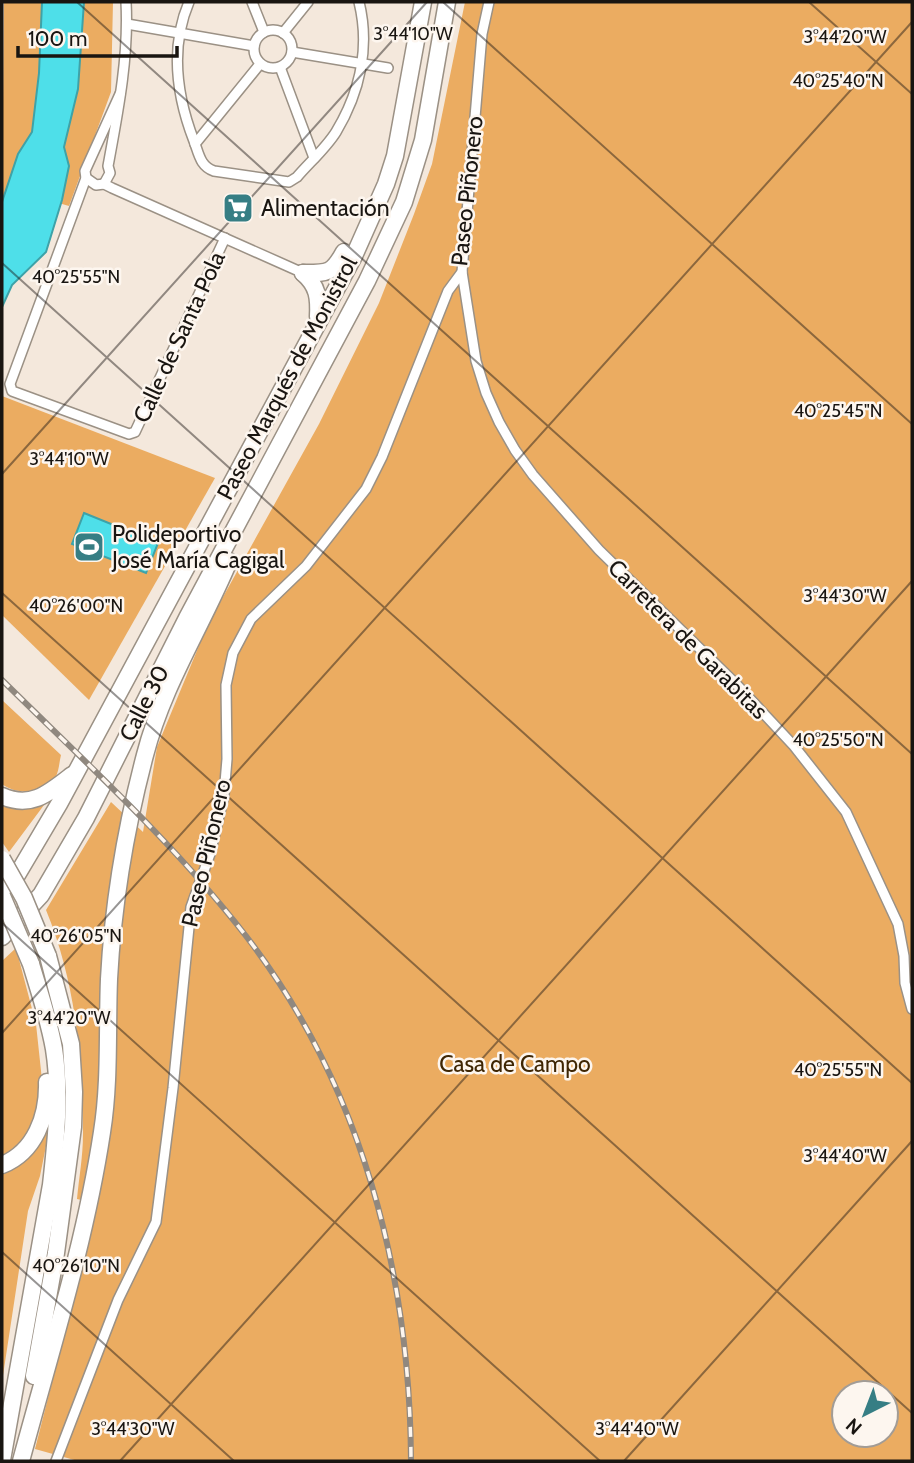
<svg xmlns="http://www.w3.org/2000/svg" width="914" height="1463" font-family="Cabin,sans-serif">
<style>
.green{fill:#ebac61;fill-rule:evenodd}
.water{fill:#4edfe9;stroke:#3ea2a8;stroke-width:2}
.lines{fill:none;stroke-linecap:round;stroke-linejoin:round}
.street-casing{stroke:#9b9185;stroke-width:12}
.highway-casing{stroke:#9b9185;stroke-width:19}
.street{stroke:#fff;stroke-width:9}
.highway{stroke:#fff;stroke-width:16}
.rail-casing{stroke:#90887f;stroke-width:6}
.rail{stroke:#fdf6ef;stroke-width:3.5;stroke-dasharray:10;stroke-linecap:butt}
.highway-bridge-casing{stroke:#9b9185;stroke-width:19;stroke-linecap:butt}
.highway-bridge{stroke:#fff;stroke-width:16}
.ticks{fill:none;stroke:#191511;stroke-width:2;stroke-opacity:0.45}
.labels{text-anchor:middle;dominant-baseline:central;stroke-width:5;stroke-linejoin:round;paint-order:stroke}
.street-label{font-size:23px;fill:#191511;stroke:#fdf6ef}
.poi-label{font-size:23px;fill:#191511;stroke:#fdf6ef;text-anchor:start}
.park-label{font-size:23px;fill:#3f2603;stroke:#fdf6ef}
.ticks-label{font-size:18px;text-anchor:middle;fill:#191511;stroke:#fdf6ef;stroke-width:5;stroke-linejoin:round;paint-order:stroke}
</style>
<rect width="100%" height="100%" fill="#f4e8dc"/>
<g class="green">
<polygon points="4,2 113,2 111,92 69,206 7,188 2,202"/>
<path d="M465,2H912V1461H78L35,1449L81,1269L94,1203L77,1199C79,1178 83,1156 83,1134C83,1059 75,980 46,910L111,802L143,832L157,747L208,624L319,424L379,303L414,214L432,164ZM844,1393H886V1435H844Z"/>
<polygon points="2,396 215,478 89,700 2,615"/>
<path d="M2,700L61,755C59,763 59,772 55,778C44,795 16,795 2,784Z"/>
<polygon points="2,804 11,807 44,805 9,852 2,842"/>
<polygon points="16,948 36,1024 48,1136 40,1176 28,1211 2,1382 2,961"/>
</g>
<g class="water">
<polygon points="42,2 84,2 78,89 64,147 69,166 62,200 46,252 12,285 2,307 2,202 18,154 32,132 39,73"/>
<polygon points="84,513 158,543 146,573 72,544"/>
</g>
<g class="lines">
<g class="street-casing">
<g id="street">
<path d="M189,2C170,47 177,97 194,141C199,154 200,166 214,171L289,182L297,177C310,162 326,148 336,132C360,92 370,47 359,2"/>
<polyline points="252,2 264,32"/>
<polyline points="127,24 254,46"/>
<circle cx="273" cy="49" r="19"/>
<polyline points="283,33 308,2"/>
<polyline points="292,52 388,68"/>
<polyline points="280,67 314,158"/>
<polyline points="120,94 85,171 86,178 10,384 12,391 129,434 135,432 225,238"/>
<polyline points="195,144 260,64"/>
<polyline points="86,178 96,185 104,184 112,188 303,273"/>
<path d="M104,184L110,173L108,166C118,112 129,56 126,2"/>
<polyline points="462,272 476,361 486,393 499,422 515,450 533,475 599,550 737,685 794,746 846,812 898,924 904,956 905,983 912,1009"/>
<polyline points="56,1461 118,1300 156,1222 173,1088 191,907 210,854 224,795 227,759 226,685 233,653 251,619 306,566 366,489 382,457 448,291 462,272 482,34 489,2"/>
</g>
</g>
<g class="highway-casing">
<g id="highway">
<path d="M303,273C328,273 332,274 344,252"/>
<path d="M303,273C318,286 319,298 318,317"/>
<path d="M2,796C31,809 49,793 72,775"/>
<polyline points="2,897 17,875 59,804 354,256 386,184 395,156 423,2"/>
<polyline points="2,937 41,895 86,818 187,618 367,281 404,202 423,140 447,2"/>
<path d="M2,1165C35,1152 48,1116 47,1082"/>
<polyline points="34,1376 56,1253 73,1127 74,1092 71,1044 48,956"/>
<path d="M2,1460L51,1185C56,1141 61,1093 54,1049C49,1020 39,991 31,964"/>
<path d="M21,1461C50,1353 85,1244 102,1132C110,1082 107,1030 109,979C113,904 126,827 145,755C163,685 202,626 229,561"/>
</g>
</g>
<use href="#street" class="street"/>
<use href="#highway" class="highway"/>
<g class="rail-casing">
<path id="rail" d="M2,680C86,763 173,842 246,936C362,1087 410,1273 411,1461"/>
</g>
<use href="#rail" class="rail"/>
<g class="highway-bridge-casing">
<g id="highway-bridge">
<polyline points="2,859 24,898 48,956"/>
<polyline points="2,896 31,964"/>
</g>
</g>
<use href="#highway-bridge" class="highway-bridge"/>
</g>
<path class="ticks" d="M77,2L912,754M443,2L912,424M809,2L912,94M2,263L912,1083M2,474L427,2M2,593L912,1413M2,923L600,1461M2,1033L912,22M2,1252L234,1461M120,1461L912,581M624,1461L912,1141"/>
<defs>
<g id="supermarket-square" transform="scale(1.575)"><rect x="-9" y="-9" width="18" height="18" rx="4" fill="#367e84" stroke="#fdf6ef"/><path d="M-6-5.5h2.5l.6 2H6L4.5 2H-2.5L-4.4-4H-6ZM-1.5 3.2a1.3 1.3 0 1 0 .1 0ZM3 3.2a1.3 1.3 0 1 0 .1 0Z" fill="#fff"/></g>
<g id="stadium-square" transform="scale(1.575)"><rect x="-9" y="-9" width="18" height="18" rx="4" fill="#367e84" stroke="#fdf6ef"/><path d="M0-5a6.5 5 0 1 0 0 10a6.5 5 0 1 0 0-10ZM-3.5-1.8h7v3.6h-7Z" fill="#fff"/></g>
</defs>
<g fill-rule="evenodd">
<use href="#supermarket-square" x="238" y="208"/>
<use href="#stadium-square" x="89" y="547"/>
</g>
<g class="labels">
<g class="street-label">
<text transform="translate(467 191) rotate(-84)">Paseo Piñonero</text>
<text transform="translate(179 337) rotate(-65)">Calle de Santa Pola</text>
<text transform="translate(287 378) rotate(-62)">Paseo Marqués de Monistrol</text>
<text transform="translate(688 639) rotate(45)">Carretera de Garabitas</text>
<text transform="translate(144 703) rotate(-63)">Calle 30</text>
<text transform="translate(206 853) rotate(-77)">Paseo Piñonero</text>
</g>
<g class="poi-label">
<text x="261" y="208">Alimentación</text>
<text x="112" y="534">Polideportivo<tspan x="112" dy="26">José María Cagigal</tspan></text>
</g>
<g class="park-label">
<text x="515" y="1064">Casa de Campo</text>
</g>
</g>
<g class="ticks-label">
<text x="413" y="40">3°44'10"W</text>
<text x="845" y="43">3°44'20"W</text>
<text x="838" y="87">40°25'40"N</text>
<text x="76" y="283">40°25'55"N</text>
<text x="838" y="417">40°25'45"N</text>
<text x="69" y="465">3°44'10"W</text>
<text x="845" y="602">3°44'30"W</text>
<text x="76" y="612">40°26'00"N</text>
<text x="838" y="746">40°25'50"N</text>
<text x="76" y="942">40°26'05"N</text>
<text x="69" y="1024">3°44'20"W</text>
<text x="838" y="1076">40°25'55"N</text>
<text x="845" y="1162">3°44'40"W</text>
<text x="76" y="1272">40°26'10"N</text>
<text x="133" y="1435">3°44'30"W</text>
<text x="637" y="1435">3°44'40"W</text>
</g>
<rect width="914" height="1463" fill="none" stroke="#191511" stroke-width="7"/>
<g transform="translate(865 1414) rotate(222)"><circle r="33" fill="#fdf6ef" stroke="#a29c96" stroke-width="2"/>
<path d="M0-5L12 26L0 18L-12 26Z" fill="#367e84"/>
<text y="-10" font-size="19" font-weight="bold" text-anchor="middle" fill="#191511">N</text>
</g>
<path d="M18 46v10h159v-10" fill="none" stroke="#191511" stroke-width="3.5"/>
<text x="28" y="46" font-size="21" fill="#191511" stroke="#fdf6ef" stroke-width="5" paint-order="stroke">100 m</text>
</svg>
